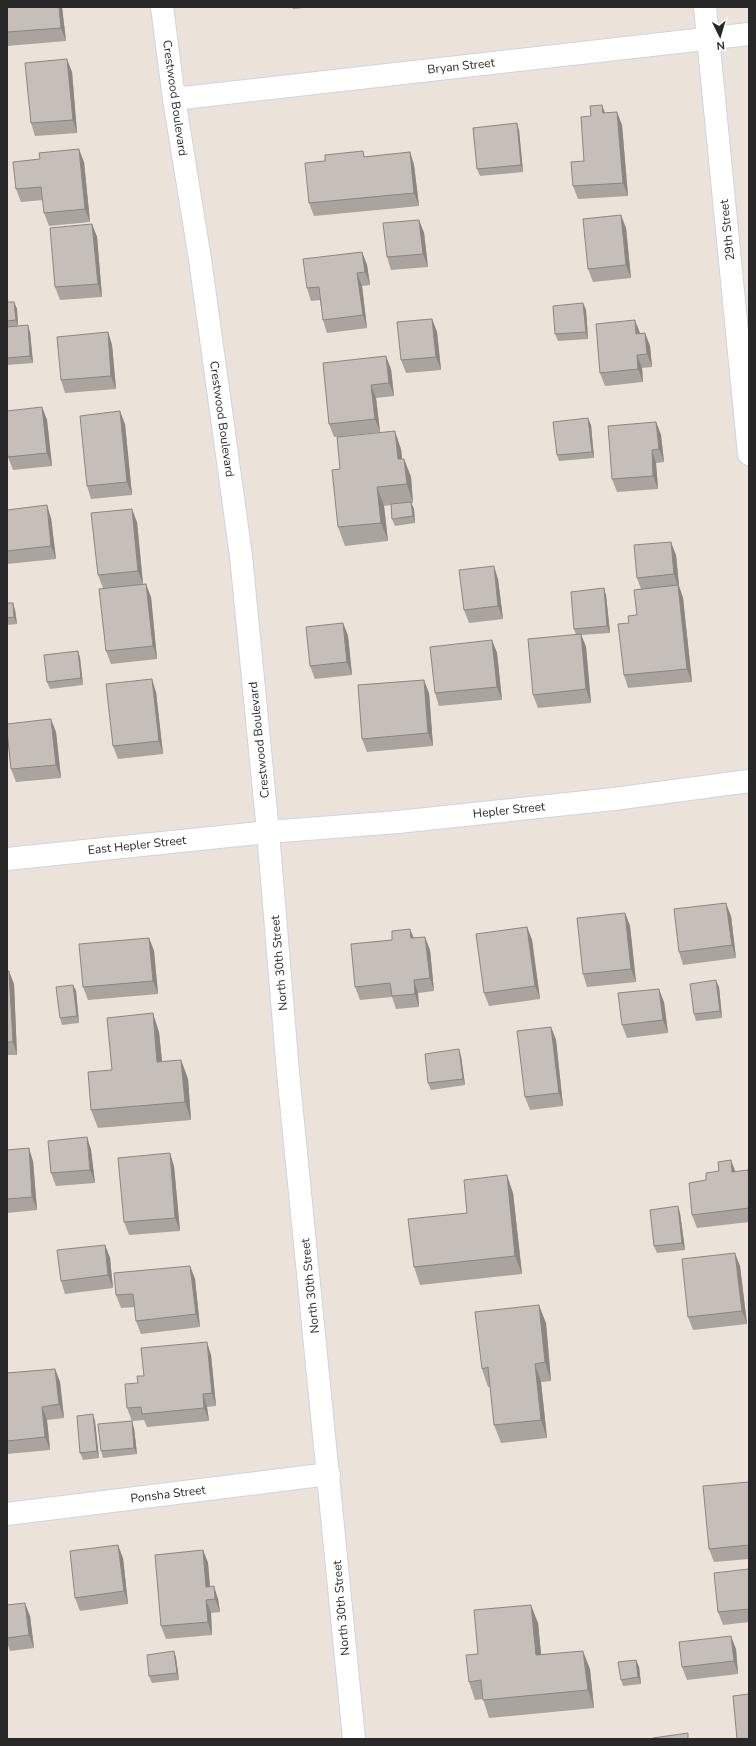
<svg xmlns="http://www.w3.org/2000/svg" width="756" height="1746" font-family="'Nunito Sans',sans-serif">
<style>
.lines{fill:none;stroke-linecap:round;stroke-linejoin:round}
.street-casing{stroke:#cfd4e2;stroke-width:24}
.secondary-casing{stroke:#cfd4e2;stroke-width:24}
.street{stroke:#fff;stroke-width:22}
.secondary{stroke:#fff;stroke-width:22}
.wall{fill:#aaa49f}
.shaded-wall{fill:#8b8682}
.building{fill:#c6bfb9;stroke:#8b8682}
.labels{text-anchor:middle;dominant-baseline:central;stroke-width:3;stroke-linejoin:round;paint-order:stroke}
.street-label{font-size:12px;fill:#282828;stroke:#fff}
</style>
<rect width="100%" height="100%" fill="#ebe2d9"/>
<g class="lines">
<g class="street-casing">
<g id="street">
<polyline points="705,7 749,454"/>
<polyline points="174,99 749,34"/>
<polyline points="268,832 398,822 614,799 749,781"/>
<polyline points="7,1514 329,1474"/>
</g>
</g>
<g class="secondary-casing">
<g id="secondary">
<polyline points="162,7 174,99 200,259 241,556 268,832 288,1072 354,1739"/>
<polyline points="7,859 268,832"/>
</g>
</g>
<use href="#street" class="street"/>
<use href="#secondary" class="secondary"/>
</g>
<g class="wall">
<polygon points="7,7 62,7 66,41 7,46"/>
<polygon points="292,7 314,7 293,9"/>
<polygon points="72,72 77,133 35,136 31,123"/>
<polygon points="605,113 622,125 628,196 578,199 573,186 584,161 591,116"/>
<polygon points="519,130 523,172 480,176 477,169"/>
<polygon points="410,152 414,165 419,206 314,216 309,203 365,157"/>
<polygon points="84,162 90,222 49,226 44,213 43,200 21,202 16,189"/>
<polygon points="419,220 424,233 428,267 391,270 387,257"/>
<polygon points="92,224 97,237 102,297 60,300 55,287"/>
<polygon points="626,228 631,278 593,282 588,269"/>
<polygon points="362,252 367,265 370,285 362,286 367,328 327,333 323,320 320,300 311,301 307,288"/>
<polygon points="7,302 14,302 17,309 18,326 30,332 33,363 7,365"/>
<polygon points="583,303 586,310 588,339 558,341 555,334"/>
<polygon points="432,319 437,332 441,370 406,373 401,360"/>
<polygon points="108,332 112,345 116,389 65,393 61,380"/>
<polygon points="645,333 650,346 652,367 642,368 643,382 605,386 600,373 640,334"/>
<polygon points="323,363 391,369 394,396 376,398 380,432 334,437 329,424"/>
<polygon points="42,407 47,420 52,466 13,470 8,457"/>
<polygon points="656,422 661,435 664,462 656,463 658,489 617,492 612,479"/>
<polygon points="125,424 132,495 91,499 87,486"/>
<polygon points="591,425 594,458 559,461 557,455"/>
<polygon points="401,449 402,459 404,459 411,477 413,503 411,503 414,509 415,523 395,526 392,519 391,505 384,506 388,541 345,546 338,527 340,469"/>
<polygon points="7,510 51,518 56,559 7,564"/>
<polygon points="137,522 143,584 151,597 157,659 111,664 106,651 103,588 98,575"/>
<polygon points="676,555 679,586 683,598 692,682 628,688 624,675 629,623 637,615 641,589 637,578"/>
<polygon points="498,579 503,619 469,623 464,610"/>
<polygon points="606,595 610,633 581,635 586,647 591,703 538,708 533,695 576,635 574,629"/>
<polygon points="7,603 13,603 15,610 17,624 7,625"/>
<polygon points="343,623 348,636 352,675 315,679 310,666"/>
<polygon points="492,640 497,653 502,700 439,706 435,693"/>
<polygon points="78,651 80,658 83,685 50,689 47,682"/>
<polygon points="156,692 163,754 118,759 113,746"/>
<polygon points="429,693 433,746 367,752 362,739"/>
<polygon points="56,732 61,778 16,782 11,769"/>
<polygon points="625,913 630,926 636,982 587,987 583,974"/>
<polygon points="731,916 736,958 683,965 679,952"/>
<polygon points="527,927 532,940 540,999 489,1006 484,993"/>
<polygon points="410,929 414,938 430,950 434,991 418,993 419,1007 396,1009 392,997 360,1000 355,987 392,940"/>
<polygon points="149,938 154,951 158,994 88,1000 83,987"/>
<polygon points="7,971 14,984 17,1055 7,1055"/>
<polygon points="73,985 76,991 79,1023 62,1025 60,1018"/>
<polygon points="719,987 722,1018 696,1021 694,1014"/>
<polygon points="664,1002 668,1033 627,1038 622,1025"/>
<polygon points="551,1027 556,1040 563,1106 530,1110 525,1097"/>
<polygon points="159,1032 162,1062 181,1060 188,1079 191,1120 98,1128 91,1110 112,1070"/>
<polygon points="461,1056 465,1085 431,1090 428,1083"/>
<polygon points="87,1137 91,1150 95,1183 56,1186 51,1173"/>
<polygon points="7,1150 33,1161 37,1210 7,1213"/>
<polygon points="174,1166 180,1231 129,1235 124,1222"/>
<polygon points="735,1171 749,1180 749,1222 697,1228 692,1215 706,1180"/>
<polygon points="513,1193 522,1274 420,1285 414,1267 467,1213"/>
<polygon points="680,1213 685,1250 657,1253 654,1246"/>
<polygon points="105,1245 110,1258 113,1288 65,1294 61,1281"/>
<polygon points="190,1266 195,1279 200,1327 141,1334 136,1321 135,1307 121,1308 116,1295"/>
<polygon points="740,1266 747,1324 693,1330 688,1317"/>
<polygon points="546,1323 551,1381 541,1382 547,1438 501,1443 494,1425 490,1387 488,1387 482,1369"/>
<polygon points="211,1355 216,1406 207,1407 209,1421 147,1427 144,1420 132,1421 127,1408 138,1383 144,1376"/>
<polygon points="55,1369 60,1382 64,1418 47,1420 50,1450 7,1454 7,1373"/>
<polygon points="95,1421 99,1458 83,1460 80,1453"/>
<polygon points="134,1428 137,1454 103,1458 101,1451"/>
<polygon points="749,1482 749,1559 714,1562 709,1549"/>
<polygon points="203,1550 208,1563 210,1587 218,1599 220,1612 211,1613 212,1635 166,1639 161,1626"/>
<polygon points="123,1558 128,1604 80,1611 75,1598"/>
<polygon points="749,1569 749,1622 723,1625 718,1612"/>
<polygon points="7,1605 30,1616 34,1648 10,1651 7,1642"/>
<polygon points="538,1623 541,1655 590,1669 594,1708 489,1718 483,1699 475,1700 469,1682 478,1654"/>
<polygon points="736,1649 738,1674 687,1680 682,1667"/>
<polygon points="174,1651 176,1658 179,1680 152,1683 149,1676"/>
<polygon points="636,1660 639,1667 641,1684 623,1686 621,1680"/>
</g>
<g class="shaded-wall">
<polygon points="59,7 62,7 66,41 61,28"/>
<polygon points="67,59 72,72 77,133 73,120"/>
<polygon points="602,105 607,118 603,113"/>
<polygon points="617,112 622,125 628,196 623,183"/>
<polygon points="517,123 519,130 523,172 521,165"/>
<polygon points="79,149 84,162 90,222 85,209"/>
<polygon points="410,152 414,165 419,206 414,193"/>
<polygon points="621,215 626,228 631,278 626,265"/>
<polygon points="419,220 424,233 428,267 423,254"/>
<polygon points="92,224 97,237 102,297 98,284"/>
<polygon points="362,252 367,265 370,285 365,272"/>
<polygon points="357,273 362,286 367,328 363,315"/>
<polygon points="14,302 17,309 18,327 16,320"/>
<polygon points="583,303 586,310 588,339 586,332"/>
<polygon points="432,319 437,332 441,370 436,357"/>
<polygon points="635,320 640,333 636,334"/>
<polygon points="28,325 30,332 33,363 30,356"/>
<polygon points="108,332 112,345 116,389 111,376"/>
<polygon points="645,333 650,346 652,367 647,354"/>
<polygon points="637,355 642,368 643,382 638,369"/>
<polygon points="386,356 391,369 394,396 389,383"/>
<polygon points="371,385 376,398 380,432 375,419"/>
<polygon points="42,407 47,420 52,466 47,453"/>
<polygon points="120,411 125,424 132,495 127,482"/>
<polygon points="588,418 591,425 594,458 592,452"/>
<polygon points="656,422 661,435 664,462 659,449"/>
<polygon points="395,431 401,449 404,478 398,459"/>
<polygon points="652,450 656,463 658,489 653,476"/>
<polygon points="404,459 411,477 413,503 407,484"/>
<polygon points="377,487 384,506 388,541 381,523"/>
<polygon points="411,502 414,509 415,523 413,516"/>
<polygon points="47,505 51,518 56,559 51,546"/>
<polygon points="132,509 137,522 143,584 138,571"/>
<polygon points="671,542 676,555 679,586 683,598 692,682 687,669 678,586 674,574"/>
<polygon points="494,566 498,579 503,619 498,606"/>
<polygon points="146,584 151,597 157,659 153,646"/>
<polygon points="604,588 606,595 610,633 607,626"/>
<polygon points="13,603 15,610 17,624 14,617"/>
<polygon points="343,623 348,636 352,675 347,662"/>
<polygon points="581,634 586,647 591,703 586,689"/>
<polygon points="492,640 497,653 502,700 497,687"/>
<polygon points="78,651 80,658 83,685 81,678"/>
<polygon points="152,679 156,692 163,754 159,741"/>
<polygon points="424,680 429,693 433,746 428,733"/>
<polygon points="51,719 56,732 61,778 56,765"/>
<polygon points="726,903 731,916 736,958 732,945"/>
<polygon points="625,913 630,926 636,982 631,969"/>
<polygon points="527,927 532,940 540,999 535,986"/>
<polygon points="410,929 415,942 411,938"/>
<polygon points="425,937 430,950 434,991 430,978"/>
<polygon points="149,938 154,951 158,994 153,981"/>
<polygon points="9,971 14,984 17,1055 13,1042"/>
<polygon points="414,980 418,993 419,1007 415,994"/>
<polygon points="716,980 719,987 722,1018 720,1011"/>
<polygon points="73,985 76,991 79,1023 77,1016"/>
<polygon points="659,989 664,1002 668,1033 663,1020"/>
<polygon points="153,1013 159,1032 164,1081 157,1062"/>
<polygon points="551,1027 556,1040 563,1106 559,1093"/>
<polygon points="459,1049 461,1056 465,1085 463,1079"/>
<polygon points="181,1060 188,1079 191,1120 185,1102"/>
<polygon points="87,1137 91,1150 95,1183 90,1170"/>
<polygon points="29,1148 33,1161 37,1210 32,1197"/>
<polygon points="170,1153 174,1166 180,1231 175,1218"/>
<polygon points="731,1160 736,1173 732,1172"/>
<polygon points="507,1175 513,1193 522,1274 515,1256"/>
<polygon points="678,1206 680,1213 685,1250 682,1243"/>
<polygon points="105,1245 110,1258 113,1288 108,1275"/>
<polygon points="735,1253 740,1266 747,1324 742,1311"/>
<polygon points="190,1266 195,1279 200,1327 196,1314"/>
<polygon points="539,1305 546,1323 551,1381 545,1362"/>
<polygon points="207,1342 211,1355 216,1406 212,1393"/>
<polygon points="535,1364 541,1382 547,1438 541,1420"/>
<polygon points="55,1369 60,1382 64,1418 59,1404"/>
<polygon points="203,1394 207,1407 209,1421 204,1408"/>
<polygon points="42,1407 47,1420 50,1450 45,1437"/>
<polygon points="93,1414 95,1421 99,1458 97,1451"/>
<polygon points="132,1421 134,1428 137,1454 134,1448"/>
<polygon points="118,1545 123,1558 128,1604 124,1591"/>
<polygon points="203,1550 208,1563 211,1600 206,1587"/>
<polygon points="214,1586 218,1599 220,1612 215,1599"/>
<polygon points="206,1600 211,1613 212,1635 208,1622"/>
<polygon points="25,1603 30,1616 34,1648 29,1635"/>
<polygon points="531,1605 538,1623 543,1674 536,1655"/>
<polygon points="731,1636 736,1649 738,1674 734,1661"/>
<polygon points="174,1651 176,1658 179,1680 177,1673"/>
<polygon points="583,1651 590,1669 594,1708 588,1690"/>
<polygon points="636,1660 639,1667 641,1684 638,1677"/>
</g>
<g class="building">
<polygon points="7,7 59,7 61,28 7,32"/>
<polygon points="67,59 73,120 31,123 25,63"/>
<polygon points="602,105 603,113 617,112 623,183 573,186 571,162 584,161 581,117 591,116 590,106"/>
<polygon points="517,123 521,165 477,169 473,128"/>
<polygon points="79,149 85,209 44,213 41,187 16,189 13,162 40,159 39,153"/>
<polygon points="363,151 364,157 410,152 414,193 309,203 305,163 325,161 325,155"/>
<polygon points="621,215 626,265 588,269 583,219"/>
<polygon points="419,220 423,254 387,257 383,223"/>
<polygon points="92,224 98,284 55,287 50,228"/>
<polygon points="362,252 365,272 357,273 363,315 323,320 319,287 307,288 303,259"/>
<polygon points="7,302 14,302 16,320 7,321"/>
<polygon points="583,303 586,332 555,334 553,306"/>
<polygon points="432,319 436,357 401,360 397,322"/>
<polygon points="635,320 636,334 645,333 647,354 637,355 638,369 600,373 596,324"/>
<polygon points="28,325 30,356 7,358 7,327"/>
<polygon points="108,332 111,376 61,380 57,337"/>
<polygon points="386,356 389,383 371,385 375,419 329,424 323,363"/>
<polygon points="42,407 47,453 8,457 7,449 7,411"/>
<polygon points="120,411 127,482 87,486 80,416"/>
<polygon points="588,418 592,452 557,455 553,422"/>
<polygon points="656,422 659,449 652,450 653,476 612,479 608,426"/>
<polygon points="395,431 398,459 404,459 407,484 377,487 381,523 338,527 332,470 340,469 337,437"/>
<polygon points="411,502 413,516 392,519 391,504"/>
<polygon points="47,505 51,546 7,551 7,510"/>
<polygon points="132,509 138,571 98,575 91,513"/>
<polygon points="671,542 674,574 637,578 634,545"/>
<polygon points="494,566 498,606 464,610 459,570"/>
<polygon points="146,584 153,646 106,651 99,589"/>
<polygon points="678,585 687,669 624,675 618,624 629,623 628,616 637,615 634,590"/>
<polygon points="604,588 607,626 574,629 571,592"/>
<polygon points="7,603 13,603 14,617 7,618"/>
<polygon points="343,623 347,662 310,666 306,627"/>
<polygon points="581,634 586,689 533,695 528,639"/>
<polygon points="492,640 497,687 435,693 430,647"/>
<polygon points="78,651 81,678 47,682 44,655"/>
<polygon points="152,679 159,741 113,746 106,684"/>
<polygon points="424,680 428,733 362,739 358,685"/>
<polygon points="51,719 56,765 11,769 7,731 7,724"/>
<polygon points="726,903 732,945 679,952 674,909"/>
<polygon points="625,913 631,969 583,974 577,918"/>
<polygon points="527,927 535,986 484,993 476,934"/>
<polygon points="410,929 411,938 425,937 430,978 414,980 415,994 392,996 390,983 355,987 351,944 392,940 392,931"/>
<polygon points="149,938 153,981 83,987 79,944"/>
<polygon points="7,971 9,971 13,1042 7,1042"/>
<polygon points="716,980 720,1011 694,1014 690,984"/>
<polygon points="73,985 77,1016 60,1018 56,987"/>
<polygon points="659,989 663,1020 622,1025 618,993"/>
<polygon points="153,1013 157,1062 181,1060 185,1102 91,1110 88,1072 112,1070 107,1018"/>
<polygon points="551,1027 559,1093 525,1097 517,1031"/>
<polygon points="459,1049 463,1079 428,1083 425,1054"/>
<polygon points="87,1137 90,1170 51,1173 48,1141"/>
<polygon points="29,1148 32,1197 7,1199 7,1150"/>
<polygon points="170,1153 175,1218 124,1222 118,1158"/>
<polygon points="731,1160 732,1172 748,1170 749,1180 749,1208 692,1215 689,1183 706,1180 706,1173 719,1171 718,1162"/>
<polygon points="507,1175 515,1256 414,1267 408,1219 467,1213 464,1180"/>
<polygon points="678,1206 682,1243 654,1246 650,1210"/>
<polygon points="105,1245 108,1275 61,1281 57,1250"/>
<polygon points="735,1253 742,1311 688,1317 682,1259"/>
<polygon points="190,1266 196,1314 136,1321 133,1294 116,1295 114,1273"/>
<polygon points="539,1305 545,1362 535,1364 541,1420 494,1425 488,1367 482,1369 475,1312"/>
<polygon points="207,1342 212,1393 203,1394 204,1408 142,1414 141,1407 127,1408 125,1384 138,1383 137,1376 144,1376 141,1348"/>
<polygon points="55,1369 59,1404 42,1407 45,1437 7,1441 7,1373"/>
<polygon points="93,1414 97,1451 80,1453 77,1416"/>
<polygon points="132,1421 134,1448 101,1451 98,1424"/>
<polygon points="749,1482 749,1545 709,1549 703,1486"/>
<polygon points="118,1545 124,1591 75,1598 70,1551"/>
<polygon points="203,1550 206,1587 214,1586 215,1599 206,1600 208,1622 161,1626 155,1555"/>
<polygon points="749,1569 749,1609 718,1612 714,1573"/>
<polygon points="25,1603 29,1635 7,1638 7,1605"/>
<polygon points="531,1605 536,1655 583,1651 588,1690 483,1700 481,1680 469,1682 466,1655 478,1654 474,1610"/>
<polygon points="731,1636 734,1661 682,1667 679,1642"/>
<polygon points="174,1651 177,1673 149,1676 147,1655"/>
<polygon points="636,1660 638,1677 621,1680 618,1662"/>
<polygon points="749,1694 749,1739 737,1739 733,1696"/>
<polygon points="688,1733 688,1739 653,1739 653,1738"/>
</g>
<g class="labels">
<g class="street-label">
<text transform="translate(461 66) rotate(-6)">Bryan Street</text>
<text transform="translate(175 98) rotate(82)">Crestwood Boulevard</text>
<text transform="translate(727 230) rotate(-96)">29th Street</text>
<text transform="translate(222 419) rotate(82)">Crestwood Boulevard</text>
<text transform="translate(259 740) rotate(-96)">Crestwood Boulevard</text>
<text transform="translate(509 810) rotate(-6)">Hepler Street</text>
<text transform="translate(137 845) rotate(-6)">East Hepler Street</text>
<text transform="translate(279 963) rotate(-95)">North 30th Street</text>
<text transform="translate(310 1286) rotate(-96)">North 30th Street</text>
<text transform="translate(168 1494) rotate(-7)">Ponsha Street</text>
<text transform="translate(341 1608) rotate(-95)">North 30th Street</text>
</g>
</g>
<rect width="756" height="1746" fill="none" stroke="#282828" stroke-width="16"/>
<g transform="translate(720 36) rotate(175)" stroke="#ffffff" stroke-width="3" paint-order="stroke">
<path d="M0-3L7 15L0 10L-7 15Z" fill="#282828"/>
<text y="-6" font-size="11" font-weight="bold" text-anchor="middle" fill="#282828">N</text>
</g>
</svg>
